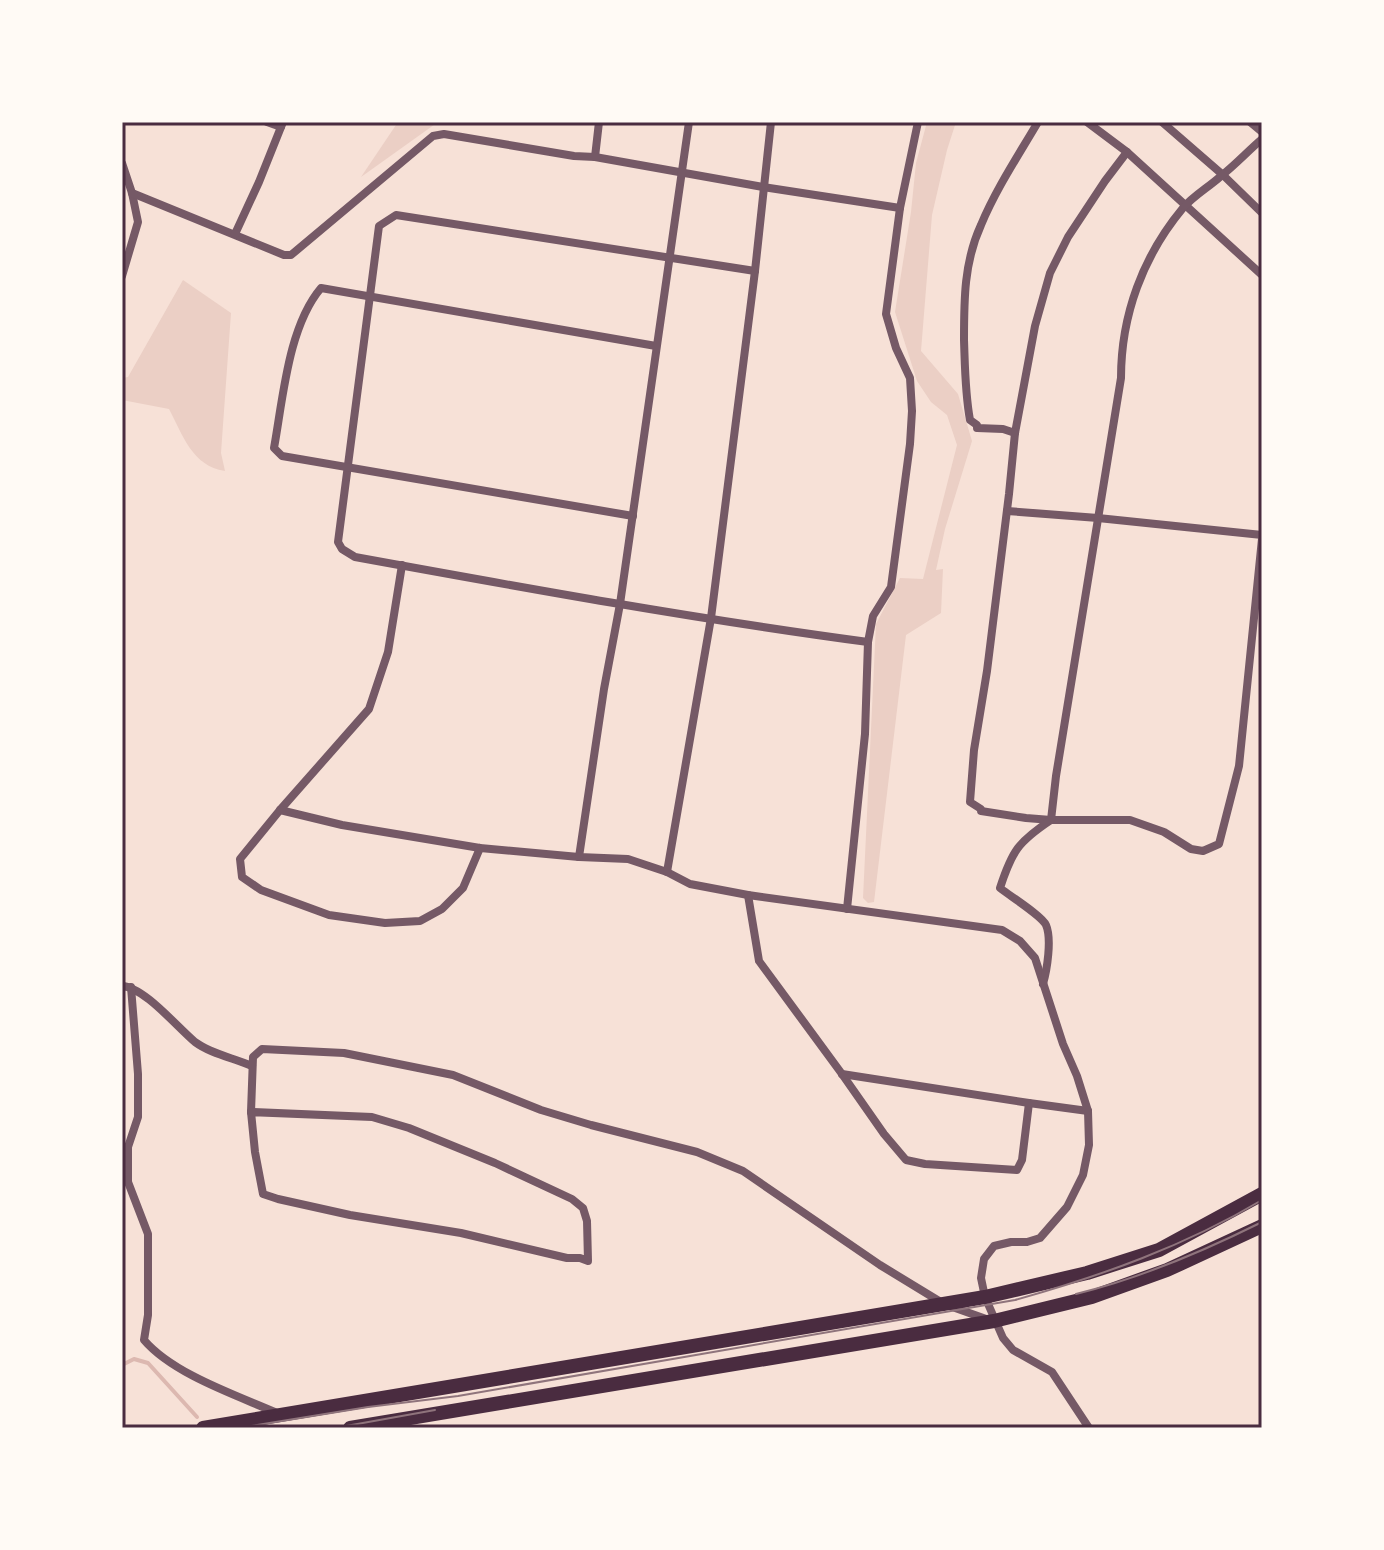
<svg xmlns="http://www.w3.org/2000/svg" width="1384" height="1550" font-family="Montserrat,sans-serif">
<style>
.green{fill:#ebcfc5}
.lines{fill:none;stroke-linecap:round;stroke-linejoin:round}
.stream{stroke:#dcb8b0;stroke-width:4}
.minor{stroke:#755966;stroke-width:8}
.primary{stroke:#4a2c40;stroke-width:14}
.tram{stroke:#8f747c;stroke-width:2}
.neatline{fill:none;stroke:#4a2c40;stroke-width:3}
</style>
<rect width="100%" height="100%" fill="#f7e1d7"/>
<g class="green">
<polygon points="398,122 438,122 361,177"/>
<polygon points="927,122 956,122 947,150 932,215 921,351 958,394 972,441 945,529 936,570 943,569 941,613 906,635 874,902 868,903 863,898 876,624 900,578 923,579 957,445 947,415 931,402 917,381 895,312 911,212 916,163"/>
<path d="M183,280L231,313L221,453L225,471C192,466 183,435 169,409L122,400V378L128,377Z"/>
</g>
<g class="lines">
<polyline class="stream" points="122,1365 134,1359 148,1363 197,1417"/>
<g class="minor">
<polyline points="267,122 281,127"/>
<polyline points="1087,122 1127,152 1262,275"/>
<polyline points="1162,122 1223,175 1262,213"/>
<polyline points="1250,122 1262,132"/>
<polyline points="1127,152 1105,181 1068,237 1050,273 1035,326 1015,433 1009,494 987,671 974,750 970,802 981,809 981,811 1026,818 1051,820 1130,820 1164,832 1191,849 1203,851 1219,844 1239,766 1262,539"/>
<polyline points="595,157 599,122"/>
<polyline points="122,163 132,193 138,222 122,276"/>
<polyline points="132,193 284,255 291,255 433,136 444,134 574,156 595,157 763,187 900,208"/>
<polyline points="235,234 259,182 283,122"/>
<path d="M755,271L396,215L379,226L338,542L342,549L355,557C525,588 696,619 868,642"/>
<path d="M1015,433L1003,429L977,428V425L970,420C965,393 965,367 964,340C964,300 964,262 981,225C996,189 1018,156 1038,122"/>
<polyline points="1007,511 1098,518 1262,535"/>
<path d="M633,516L282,456L274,448C283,399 288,327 321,288L656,346"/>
<polyline points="402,565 388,652 369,709 280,810 240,859 242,877 261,890 329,915 385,923 420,921 442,909 463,888 480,848"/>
<polyline points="280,810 342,825 480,848 579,857 628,859 667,872 690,884 748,895 1002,930 1020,941 1035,958 1063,1044 1077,1076 1088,1111 1089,1145 1083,1175 1067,1207 1040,1238 1027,1242 1011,1242 994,1246 984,1259 981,1278 985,1297 1003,1338 1013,1350 1052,1372 1089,1428"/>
<polyline points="579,857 604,689 620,604 689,122"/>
<polyline points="667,872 711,618 755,271 771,122"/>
<polyline points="748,895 759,961 842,1074 884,1134 906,1160 925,1164 1017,1170 1022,1160 1029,1103"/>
<polyline points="847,909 865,734 868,642 873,616 891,587 910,444 912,411 910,378 896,348 886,314 900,208 918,122"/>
<path d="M1043,984C1047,970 1052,939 1046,925C1042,916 1010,896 1000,888C1012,851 1018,842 1051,820L1056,776L1121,378C1121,315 1143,256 1183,208C1193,196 1209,187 1221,176C1235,165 1248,151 1262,139"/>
<path d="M122,986C144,987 177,1027 195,1042C211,1054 234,1058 252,1066"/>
<path d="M131,987L138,1074V1117L128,1147V1182L148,1234V1315L144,1340C173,1374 236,1395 277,1413"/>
<polyline points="842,1074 1029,1103 1088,1111"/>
<polyline points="251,1112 253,1057 262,1049 344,1053 453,1075 541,1110 591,1125 697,1152 743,1171 880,1265 944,1304 989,1320"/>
<polygon points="251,1112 372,1117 409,1128 495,1163 572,1199 583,1208 587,1221 588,1261 580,1258 567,1258 461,1233 350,1215 278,1199 263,1194 255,1152"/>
</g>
<g class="primary">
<polyline points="203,1428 985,1297 1087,1273 1159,1250 1262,1194"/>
<polyline points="350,1428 994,1321 1092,1297 1167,1270 1262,1226"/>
</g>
<g class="tram">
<path d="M1076,1294C1141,1278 1202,1252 1262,1222"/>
<path d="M239,1428L368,1407L458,1396L1015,1300C1101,1276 1185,1246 1262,1200"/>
<polyline points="335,1428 435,1410"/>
</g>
</g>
<rect width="1384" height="1550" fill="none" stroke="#fffaf5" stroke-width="248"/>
<rect x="124" y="124" width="1136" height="1302" class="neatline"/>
</svg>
